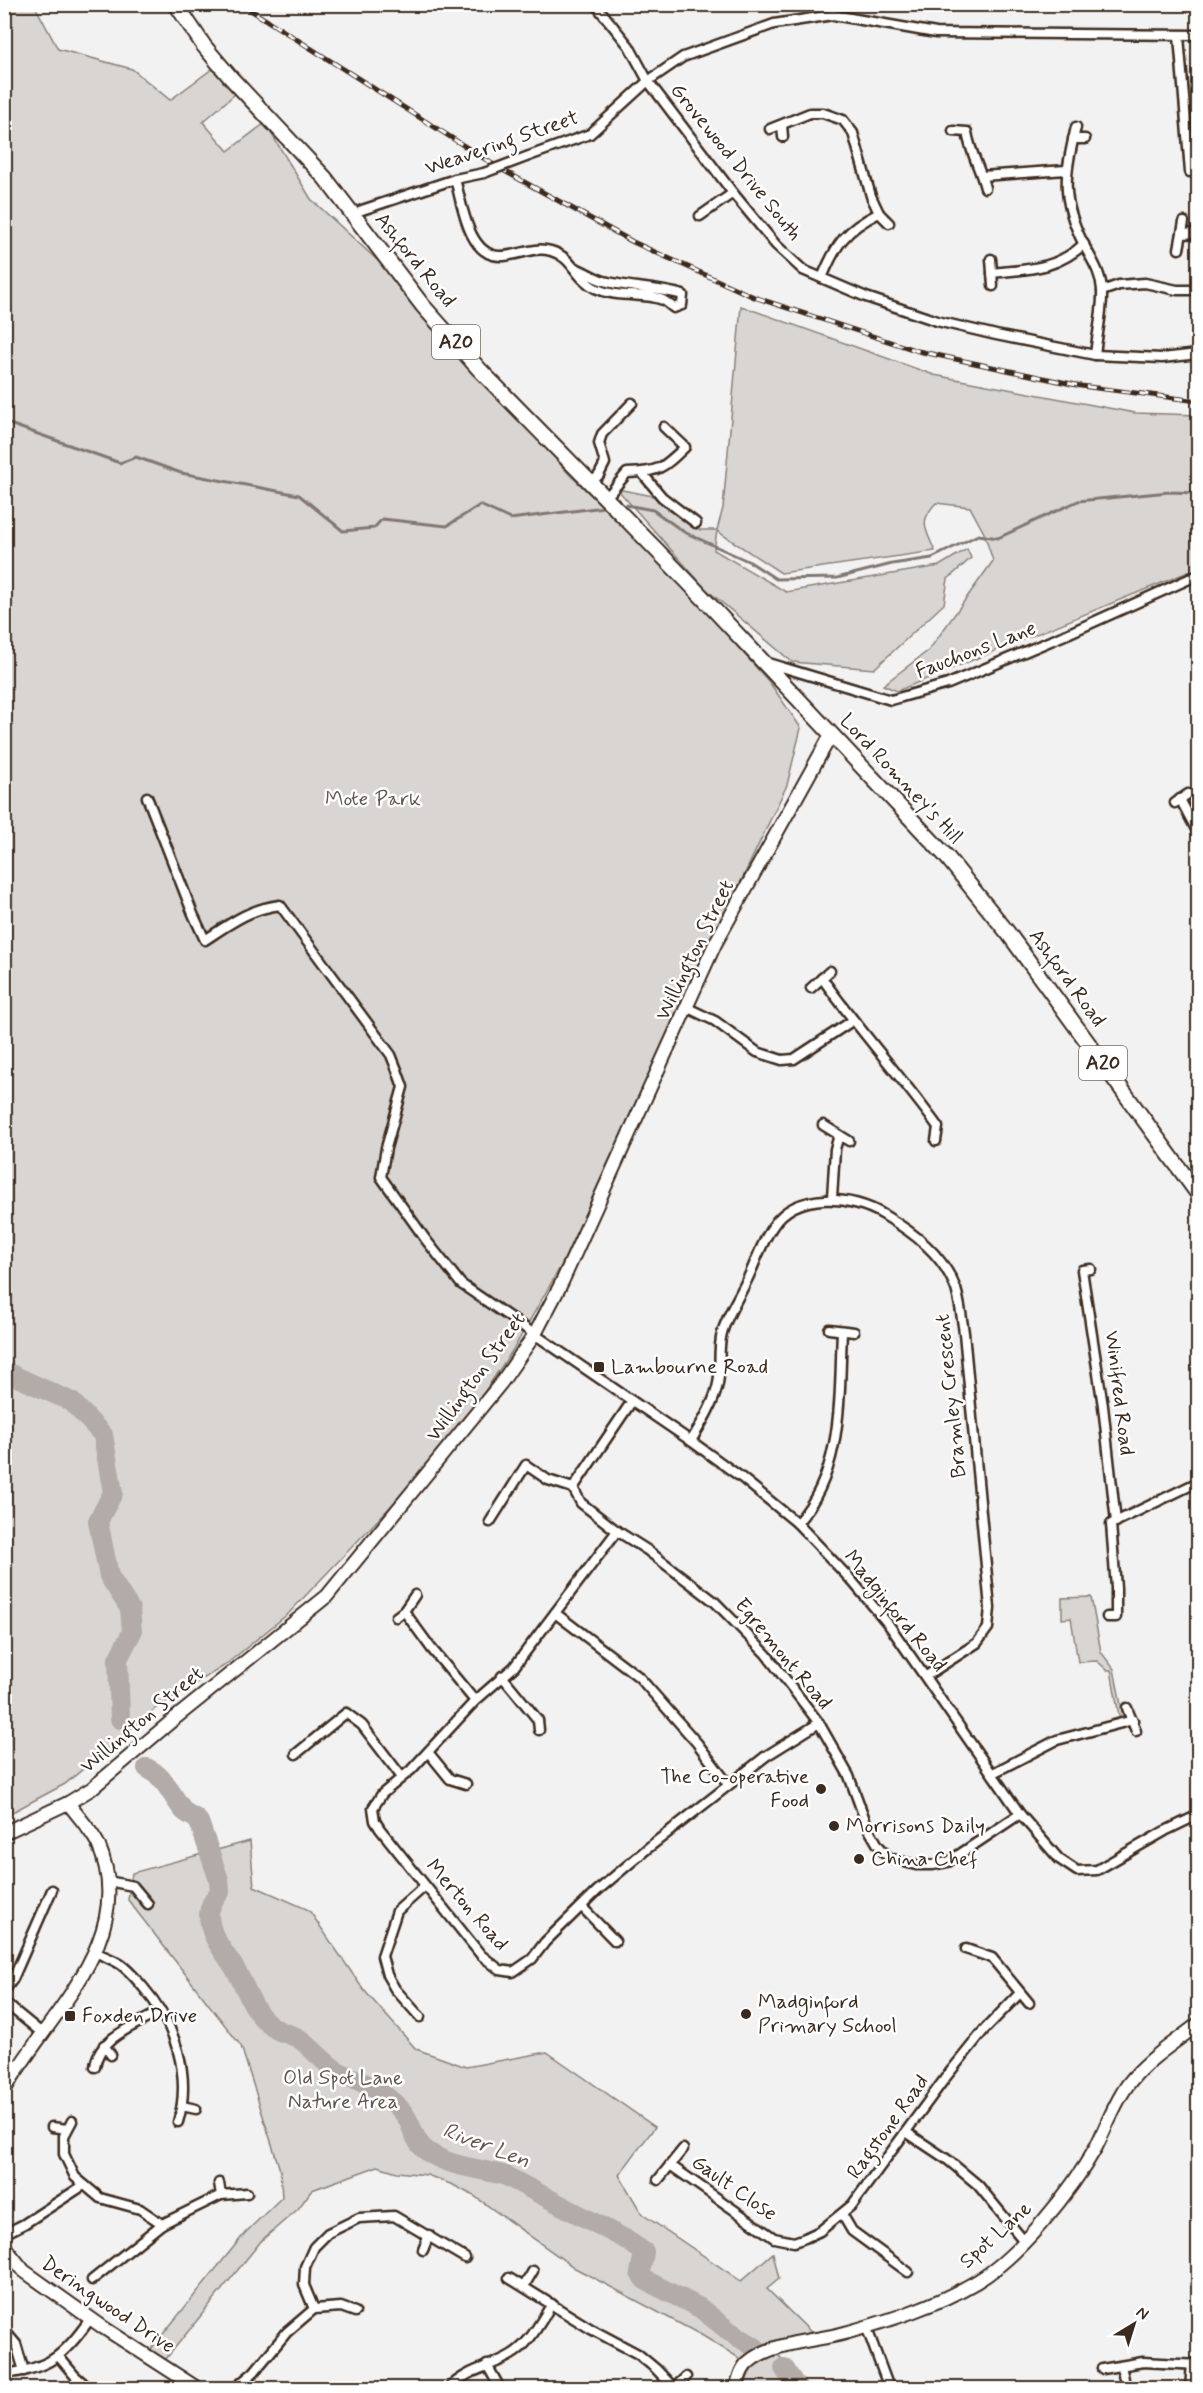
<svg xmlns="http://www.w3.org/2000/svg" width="1203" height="2393" font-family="Mynerve,sans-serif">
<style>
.green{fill:#d8d5d2;stroke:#8a8078;stroke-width:1.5}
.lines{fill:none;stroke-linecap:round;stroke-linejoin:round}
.stream{stroke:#827770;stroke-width:3}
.river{stroke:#b2aba7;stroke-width:20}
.street-casing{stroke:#3b2a1e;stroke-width:13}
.secondary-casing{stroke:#3b2a1e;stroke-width:16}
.primary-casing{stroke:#3b2a1e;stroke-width:18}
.street{stroke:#fff;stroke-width:8}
.secondary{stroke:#fff;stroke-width:12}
.primary{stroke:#fff;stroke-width:14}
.rail-casing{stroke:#3b2a1e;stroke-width:5}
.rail{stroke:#fff;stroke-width:3;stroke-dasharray:9;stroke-linecap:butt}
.street-bridge-casing{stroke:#3b2a1e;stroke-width:13;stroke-linecap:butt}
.street-bridge{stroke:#fff;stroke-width:8}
.poi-dot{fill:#3b2a1e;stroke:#fff;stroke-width:2}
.labels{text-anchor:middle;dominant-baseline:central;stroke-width:5;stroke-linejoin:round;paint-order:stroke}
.shield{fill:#fff;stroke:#766a62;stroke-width:1.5}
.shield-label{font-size:20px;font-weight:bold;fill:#3b2a1e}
.street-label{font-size:21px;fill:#3b2a1e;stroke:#fff}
.park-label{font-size:21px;fill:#62554b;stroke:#fff}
.poi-label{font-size:21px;fill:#3b2a1e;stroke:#fff;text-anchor:start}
.water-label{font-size:22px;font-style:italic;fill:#65574e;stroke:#fff}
</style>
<rect width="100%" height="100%" fill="#f3f2f2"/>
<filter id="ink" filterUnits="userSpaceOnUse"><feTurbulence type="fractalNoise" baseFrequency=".0167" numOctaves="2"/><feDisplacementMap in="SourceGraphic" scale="12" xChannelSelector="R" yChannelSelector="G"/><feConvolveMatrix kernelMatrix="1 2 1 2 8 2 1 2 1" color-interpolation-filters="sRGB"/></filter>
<g filter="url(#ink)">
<g class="green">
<polygon points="34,4 58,49 132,69 170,100 212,69 235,94 203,122 228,151 265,123 311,199 389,271 568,473 673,574 770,683 801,728 787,785 638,1097 562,1264 514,1348 483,1394 453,1435 392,1505 289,1613 224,1666 156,1708 65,1784 5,1816 4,5"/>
<path d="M741,306L934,375L1135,413L1198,415V568L897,691L883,685L929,650L993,561L984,533L970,507L936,503C918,522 926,530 935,551L781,573L717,531L714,550L786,592L939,566L967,549L971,558L948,579L944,604L874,669L792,662L706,589L617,489L653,496L700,530H717L723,508Z"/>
<polygon points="1091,1597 1101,1652 1114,1669 1123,1715 1119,1716 1111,1670 1107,1670 1097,1661 1078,1662 1071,1618 1062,1619 1062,1598"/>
<polygon points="250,1841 254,1886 309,1910 363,1989 416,2049 466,2067 547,2052 655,2127 619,2175 642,2214 741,2281 773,2253 779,2279 767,2289 818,2339 776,2353 788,2365 802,2388 745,2388 748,2374 759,2360 747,2363 703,2336 575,2268 474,2196 453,2185 427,2175 397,2172 378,2166 312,2190 298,2209 262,2240 161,2365 146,2355 245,2233 282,2197 280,2170 241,2046 128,1900 132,1873"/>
</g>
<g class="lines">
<g class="stream">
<polyline points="4,422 120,463 136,457 181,473 299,495 343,531 374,528 382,519 447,526 480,505 510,519 604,507"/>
<polyline points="626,505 653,510 684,532 750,562 776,579 837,578 892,564 932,558 978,535 998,538 1078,501 1169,492 1198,493"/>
</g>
<g class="river">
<polyline points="4,1371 72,1402 103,1435 113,1493 98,1521 109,1576 130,1609 132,1632 118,1659 120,1719"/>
<path d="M147,1768C166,1777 171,1796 184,1811C189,1816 195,1816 199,1822L219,1880L220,1892C213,1899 209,1907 209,1916C210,1938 225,1952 235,1969C248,1990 253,2016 276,2029C284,2034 293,2034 301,2040C313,2049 322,2061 336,2070C351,2079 370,2083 384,2095C392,2101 402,2109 407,2118C414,2131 415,2143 428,2152C452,2168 480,2168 506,2176L625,2239L644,2252L640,2273L645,2280L700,2308L729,2331L756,2348"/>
<polyline points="784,2368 797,2388"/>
</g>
<g class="street-casing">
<g id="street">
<polyline points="432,4 440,7 463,4"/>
<polyline points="595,4 629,46 648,81 733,193 776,245 803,270 866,297 937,321 996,335 1095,355 1162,358 1198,354"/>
<polyline points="1179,36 1190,172"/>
<polyline points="782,125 783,137"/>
<path d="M1076,127C1065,175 1060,197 1083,243C1091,259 1101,272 1102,290C1103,311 1097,334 1095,355"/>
<polyline points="770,129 810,113 823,113 843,120 853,133 871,196 879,213 889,223"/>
<path d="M953,131L967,132C970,152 980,168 985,188"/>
<polyline points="1073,139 1085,139"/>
<polyline points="529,156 590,134 648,81 683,57 774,24 833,15 936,33 1198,35"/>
<polyline points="982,176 1066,170"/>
<path d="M455,179C462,203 468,257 501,256C519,256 533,246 551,251C573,257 575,278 595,288C618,299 643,292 663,300C667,302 671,306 674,308L682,305L683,295C659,288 633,288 608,282C596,280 585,271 573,267"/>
<polyline points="362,210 455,179 484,173"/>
<polyline points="700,216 733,193"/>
<polyline points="1182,234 1198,233"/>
<polyline points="1179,249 1184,222"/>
<polyline points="991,259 993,286"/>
<path d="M992,273C1028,269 1056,270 1084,244"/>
<path d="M822,278C836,244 845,230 879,213"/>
<polyline points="1102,291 1119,285 1145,283 1177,290 1198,290"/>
<polyline points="642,473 662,497 696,523"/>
<polyline points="592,482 599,475 605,463 599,443 602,434 632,403"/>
<path d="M606,498L627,473C659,472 662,469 685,447L664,427"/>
<polyline points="765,662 891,700 948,684 1067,634 1198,575"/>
<path d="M147,797L193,914L205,940C231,923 249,909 280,905L391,1055L397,1070L403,1087L386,1148L381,1177L426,1240L461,1284L691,1441L742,1478L797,1523L852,1581L889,1625L1020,1814L1059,1859L1077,1871L1097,1870L1165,1831L1198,1815"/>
<polyline points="1180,799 1198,833"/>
<polyline points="1175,803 1188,794"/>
<path d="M822,978C858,1029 901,1076 938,1127L936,1141"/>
<polyline points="811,988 830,971"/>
<polyline points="688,1008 715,1021 757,1052 782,1060 794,1059 852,1021"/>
<polyline points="823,1125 849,1141"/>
<polyline points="832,1198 835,1149 839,1135"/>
<polyline points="1091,1269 1082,1270 1103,1406 1116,1522"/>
<polyline points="829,1329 854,1332"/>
<path d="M691,1441C701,1424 712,1407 717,1388C722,1371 717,1351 722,1333C727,1315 739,1297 747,1280C756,1262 761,1243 773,1226C796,1191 852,1195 884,1215C914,1233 943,1254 956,1289C960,1302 962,1319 964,1333L990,1608L988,1628L977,1643L926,1676"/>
<polyline points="573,1488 581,1503 617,1531 647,1550 715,1602 766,1654 819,1723 849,1776 868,1828 878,1845 889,1858 916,1865 933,1865 948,1862 1020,1814"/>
<polyline points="573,1488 632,1401"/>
<polyline points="490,1522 526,1465 548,1480 573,1488"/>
<path d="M797,1523C844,1472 839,1396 842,1331"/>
<polyline points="617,1531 514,1667 475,1701 411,1770 382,1794 373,1808 375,1821 380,1829 481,1955 500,1970 513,1972 532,1959 545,1942 597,1891 648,1848 766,1756 819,1723"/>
<polyline points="404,1611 431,1648 475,1701"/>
<polyline points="555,1613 639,1677 697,1743 728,1784"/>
<polyline points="396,1617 404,1611 415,1595"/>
<polyline points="1107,1617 1116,1617 1116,1588 1111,1524 1198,1482"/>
<polyline points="502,1676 538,1720 539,1730"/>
<polyline points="1127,1708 1136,1731"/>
<polyline points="428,1752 450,1779 466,1784"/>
<polyline points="296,1754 346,1713 362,1725 401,1776"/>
<polyline points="993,1773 1057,1740 1133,1720"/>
<polyline points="108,1881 133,1886 148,1904"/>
<polyline points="582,1907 615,1941"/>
<polyline points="966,1949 992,1958 1029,2003"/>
<path d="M95,1952C103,1956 112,1959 120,1964C129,1970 136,1979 143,1987C175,2024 192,2074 178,2122"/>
<polyline points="4,1991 13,1979 52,1890"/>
<polyline points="4,2002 43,2034"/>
<polyline points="420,2017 395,1989 387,1975 382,1956 397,1911 425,1886"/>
<polyline points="104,2045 111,2055"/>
<path d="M95,2067C98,2037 137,2025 161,2011"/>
<polyline points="182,2106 196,2109"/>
<polyline points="72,2121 64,2136 64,2154 75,2177 100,2198 140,2209 162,2224"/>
<polyline points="52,2127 67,2129"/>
<polyline points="906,2132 948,2160 978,2185 1024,2241"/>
<polyline points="670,2165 774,2238 794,2242 805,2238 820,2231 852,2205 946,2077 984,2030 1020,1993"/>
<polyline points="658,2180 683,2149"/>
<polyline points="219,2183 221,2195"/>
<polyline points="842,2214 852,2231 908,2272"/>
<polyline points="4,2234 24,2224 84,2185"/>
<polyline points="423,2250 429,2235"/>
<polyline points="509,2278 591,2329 638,2354 656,2369 674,2388"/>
<polyline points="92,2280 162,2224 221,2195 247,2193"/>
<polyline points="524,2286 533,2271"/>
<polyline points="314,2309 304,2285 305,2267 314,2247 328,2233 359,2218 394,2216 465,2258"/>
<polyline points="866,2326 889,2388"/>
<polyline points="4,2330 16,2344 24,2371"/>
<polyline points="59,2357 75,2376 89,2388"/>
<polyline points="487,2365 500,2388"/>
<polyline points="1121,2366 1124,2379"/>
<polyline points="1102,2369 1143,2362 1198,2365"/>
<path d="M4,2374C49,2369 65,2355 90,2319"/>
<polyline points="235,2388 254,2372 287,2332 314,2309 341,2307 355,2312"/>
<path d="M449,2388C468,2369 489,2368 511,2355C530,2344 540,2322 552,2304"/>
<polyline points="674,2388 686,2377"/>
<polyline points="1190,2388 1192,2364"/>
</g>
</g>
<g class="secondary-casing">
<g id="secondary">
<polyline points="4,1833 68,1803 91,1789 174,1719 327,1596 501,1383 535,1334 562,1282 715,944 831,735"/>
<path d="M4,2091C46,2016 140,1939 98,1844C91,1830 77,1815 68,1803"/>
<polyline points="4,2246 24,2271 104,2328 197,2388"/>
<path d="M736,2388C739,2379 741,2367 750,2361C773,2342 817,2341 845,2333C891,2320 935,2306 976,2282C1019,2257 1072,2190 1096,2147C1107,2126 1115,2101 1129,2083C1147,2059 1176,2042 1198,2024"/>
</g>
</g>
<g class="primary-casing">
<polyline id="primary" points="176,4 204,46 231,78 325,178 423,306 479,369 689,583 946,856 1008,933 1198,1194"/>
</g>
<use href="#street" class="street"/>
<use href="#secondary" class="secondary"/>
<use href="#primary" class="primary"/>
<g class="rail-casing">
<polyline id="rail" points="241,4 499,168 633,242 754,297 918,351 1081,386 1198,401"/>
</g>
<use href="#rail" class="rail"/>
<g class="street-bridge-casing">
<polyline id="street-bridge" points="484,173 529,156"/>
</g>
<use href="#street-bridge" class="street-bridge"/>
</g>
</g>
<g class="poi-dot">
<rect x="593" y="1361" width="12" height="12" rx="3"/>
<circle cx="821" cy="1789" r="6"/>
<circle cx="834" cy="1826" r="6"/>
<circle cx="859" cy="1859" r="6"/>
<circle cx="746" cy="2014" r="6"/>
<rect x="64" y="2010" width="12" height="12" rx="3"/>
</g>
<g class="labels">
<g class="shield">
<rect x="432" y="325" width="48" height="34" rx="4.5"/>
<rect x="1079" y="1046" width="48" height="34" rx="4.5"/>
</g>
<g class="shield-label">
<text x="456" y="342">A20</text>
<text x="1103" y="1063">A20</text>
</g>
<g class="street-label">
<text transform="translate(502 143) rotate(-19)">Weavering Street</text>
<text transform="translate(736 162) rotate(51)">Grovewood Drive South</text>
<text transform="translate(415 260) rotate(51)">Ashford Road</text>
<text transform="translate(976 650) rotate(-21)">Fauchons Lane</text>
<text transform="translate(901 779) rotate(47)">Lord Romney's Hill</text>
<text transform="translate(695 950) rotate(-64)">Willington Street</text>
<text transform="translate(1067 978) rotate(54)">Ashford Road</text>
<text transform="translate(476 1377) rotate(-54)">Willington Street</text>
<text transform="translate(1119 1393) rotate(83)">Winifred Road</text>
<text transform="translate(951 1396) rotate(-96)">Bramley Crescent</text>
<text transform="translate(895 1611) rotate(51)">Madginford Road</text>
<text transform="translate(783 1654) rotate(50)">Egremont Road</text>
<text transform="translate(142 1720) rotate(-40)">Willington Street</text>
<text transform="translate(467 1905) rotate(49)">Merton Road</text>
<text transform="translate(888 2127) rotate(-54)">Ragstone Road</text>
<text transform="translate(734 2188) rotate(35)">Gault Close</text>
<text transform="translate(996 2235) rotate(-42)">Spot Lane</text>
<text transform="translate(108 2305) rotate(34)">Deringwood Drive</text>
</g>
<g class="park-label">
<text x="373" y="799">Mote Park</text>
<text x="343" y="2078">Old Spot Lane<tspan x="343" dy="24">Nature Area</tspan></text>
</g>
<g class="poi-label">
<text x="611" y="1367">Lambourne Road</text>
<text x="809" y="1777" text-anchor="end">The Co-operative<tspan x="809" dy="24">Food</tspan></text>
<text x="846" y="1826">Morrisons Daily</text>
<text x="871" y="1859">China Chef</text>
<text x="758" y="2002">Madginford<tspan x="758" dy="24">Primary School</tspan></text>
<text x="82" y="2016">Foxden Drive</text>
</g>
<g class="water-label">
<text transform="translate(486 2146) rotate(21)">River Len</text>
</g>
</g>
<rect width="1203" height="2393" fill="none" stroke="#fff" stroke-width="24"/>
<rect x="12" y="12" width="1179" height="2369" fill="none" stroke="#3b2a1e" stroke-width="2" filter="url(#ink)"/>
<g transform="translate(1134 2324) rotate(38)" stroke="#ffffff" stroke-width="4.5" paint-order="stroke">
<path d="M0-4.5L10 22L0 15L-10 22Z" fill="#3b2a1e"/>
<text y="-9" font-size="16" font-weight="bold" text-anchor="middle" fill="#3b2a1e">N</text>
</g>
</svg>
